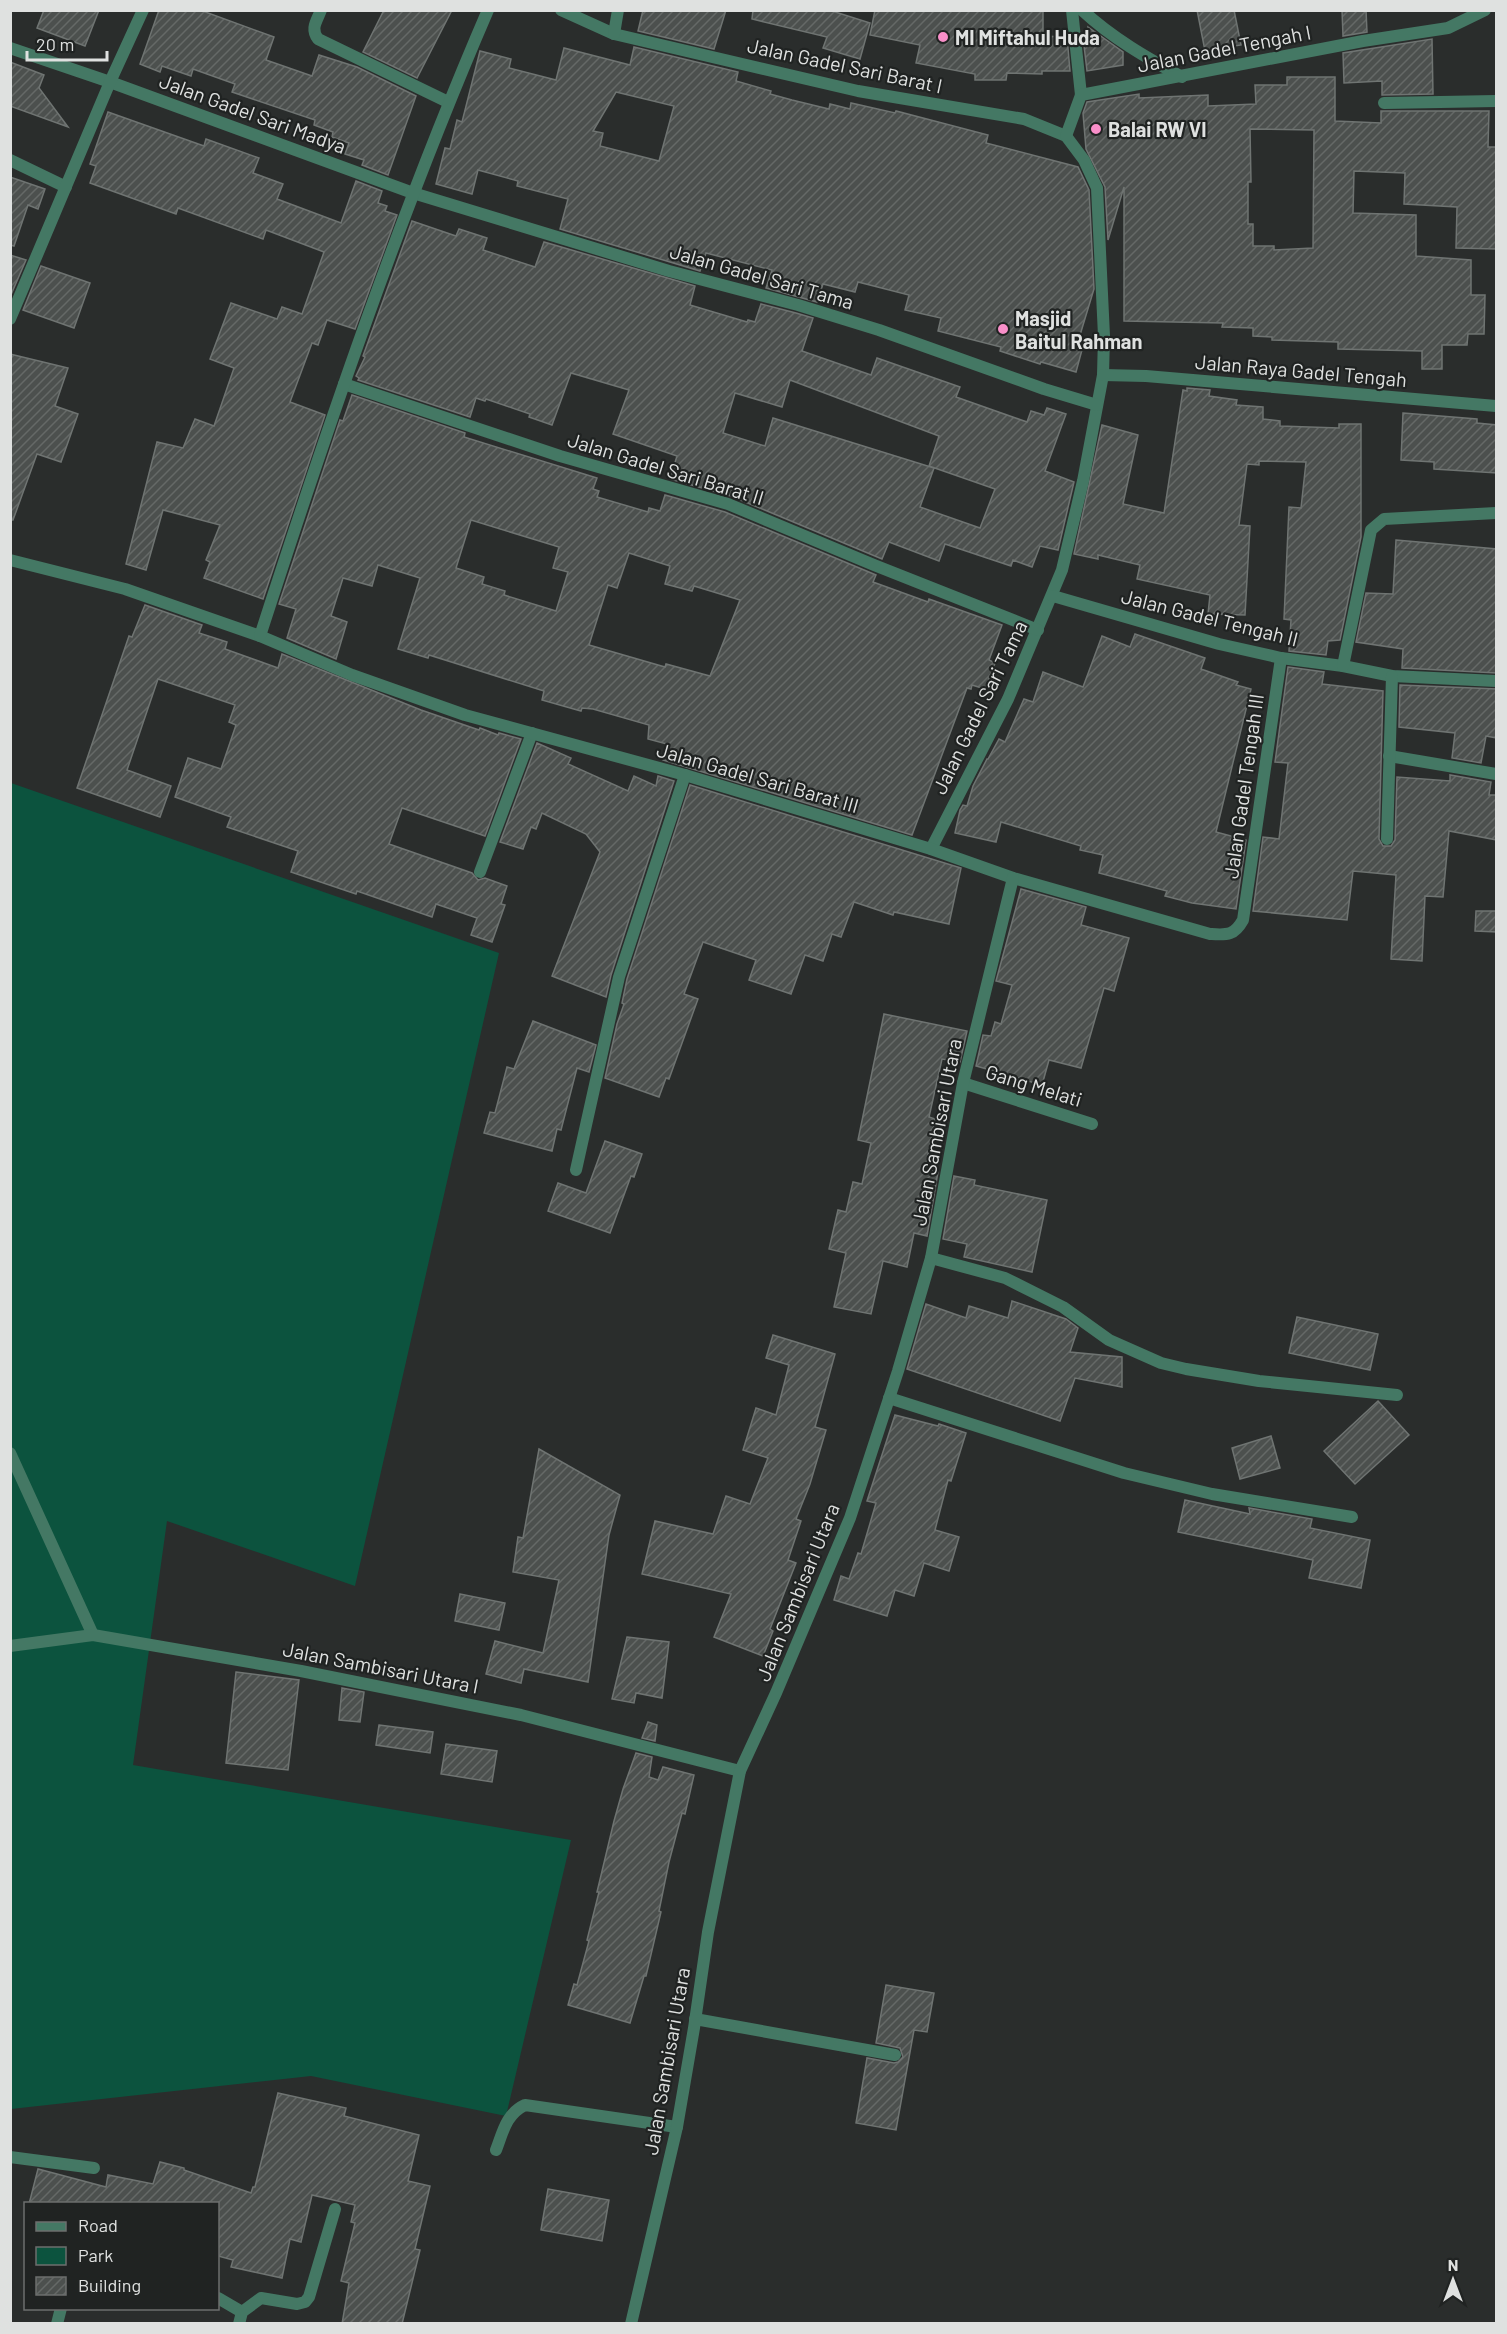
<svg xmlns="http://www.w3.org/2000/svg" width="1507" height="2334" font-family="Barlow,sans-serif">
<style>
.green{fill:#0c533e}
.building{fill:url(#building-hatch);stroke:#6f7472;stroke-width:1.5;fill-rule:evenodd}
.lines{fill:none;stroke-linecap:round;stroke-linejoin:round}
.service{stroke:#447864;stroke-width:12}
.minor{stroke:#447864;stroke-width:12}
.poi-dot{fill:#f98fc9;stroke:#202322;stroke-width:2}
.labels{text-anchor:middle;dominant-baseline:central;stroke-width:4.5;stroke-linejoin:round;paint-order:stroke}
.poi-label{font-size:20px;font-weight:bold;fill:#dfe1e0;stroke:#202322;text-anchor:start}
.street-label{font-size:20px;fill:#dfe1e0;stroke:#202322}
</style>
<defs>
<pattern id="building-hatch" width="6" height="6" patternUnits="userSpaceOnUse" patternTransform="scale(1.5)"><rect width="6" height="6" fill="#4c504e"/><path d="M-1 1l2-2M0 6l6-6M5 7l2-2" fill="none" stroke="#656967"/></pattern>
</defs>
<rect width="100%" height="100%" fill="#2a2d2c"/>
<polygon class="green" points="11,783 499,953 355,1586 167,1521 133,1765 571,1840 506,2116 311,2076 11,2109"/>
<g class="building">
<polygon points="44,10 99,10 85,46 37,28"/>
<polygon points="159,10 200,10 274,37 266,60 312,76 319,55 357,67 416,96 388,175 362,165 364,160 345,154 349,143 332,137 333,132 314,125 315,120 232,92 235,84 193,69 191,76 162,66 160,72 140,64"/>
<polygon points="384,10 452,10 417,78 363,52"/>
<polygon points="643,10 726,10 714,49 638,31"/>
<polygon points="753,10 829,10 870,23 860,59 823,48 827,37 752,19"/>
<polygon points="875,10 1043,11 1043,36 1067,37 1070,71 1042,71 1042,74 1007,73 1006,80 975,80 975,74 916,63 920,45 870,35"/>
<polygon points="1197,10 1234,10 1241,45 1205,51"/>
<polygon points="1342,10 1366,10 1367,32 1343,36"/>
<polygon points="1088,27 1123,52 1123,65 1087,71 1083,37 1088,37"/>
<polygon points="1432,39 1433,94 1382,95 1382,81 1344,83 1343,53"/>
<path d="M634,47L738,72L736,81L771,91L770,94L792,100L829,109L830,104L850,109L851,103L895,113L896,111L988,135L986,143L1078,167L1089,190L1094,289L1077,345L1083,346L1076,372L1041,362L1040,364L1000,351L1001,347L938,331L941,318L905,310L909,295L858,282L855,292L823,284L817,302L766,288L772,270L706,253L700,271L560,229L568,199L517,186L518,181L478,170L472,194L436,184L445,148L450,149L457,120L462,122L480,51L511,59L509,68L556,80L564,48L630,65ZM616,92L674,106L659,161L600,146L603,133L593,131Z"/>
<polygon points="10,62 44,75 39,88 68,127 10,106"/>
<path d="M1287,77H1335V121L1381,123V111H1489L1488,147H1497V249L1456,248L1457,207L1404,204L1405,173L1354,171L1353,213L1416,215V256L1471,260V295H1485L1484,334H1468L1467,345H1442V369H1422V351L1338,349V342L1272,340V337L1253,336V328L1222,327L1223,323L1124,321V187L1108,240L1105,187L1086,149L1083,113L1087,102L1139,94V98L1208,95V106L1256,104L1255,85H1287ZM1250,129L1314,130L1313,248L1274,250V246H1253V224H1248V182H1251Z"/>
<polygon points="108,112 204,146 206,139 259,158 253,173 283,184 277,199 341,223 356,181 382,191 378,203 387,206 385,211 397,215 355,329 327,320 318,345 312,343 290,402 325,415 263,599 204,578 210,562 206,560 220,525 163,510 146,570 126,564 157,442 183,448 195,419 214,426 234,368 210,359 231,303 277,319 282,307 302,314 324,252 266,230 263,239 178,208 176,214 90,183 96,166 90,164"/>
<polygon points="10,177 45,189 38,209 28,205 14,246 10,245"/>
<path d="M412,221L456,236L459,229L487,238L483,250L535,267L544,242L695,286L690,305L747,322L748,320L755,322L761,304L796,313L813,318L802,351L871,375L877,358L960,387L956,397L1027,422L1031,411L1044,415L1047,408L1066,414L1045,471L1074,482L1058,550L1040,546L1032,567L1013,560L1011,566L945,544L939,561L889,542L882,559L731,496L670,479L677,456L613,434L629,390L571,373L552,425L529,417L530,414L486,399L485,401L476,398L470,417L358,380L359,378L356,376L365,357L363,356ZM790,380L939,436L929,466L995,489L980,528L920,507L934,468L773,418L765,446L723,433L735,393L782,407Z"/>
<polygon points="10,255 26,260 10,297"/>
<polygon points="41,266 90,283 74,328 23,310"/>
<polygon points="10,354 68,368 55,406 78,414 61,462 37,454 13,520 10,520"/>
<polygon points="1187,388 1210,390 1209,396 1237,400 1236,405 1263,407 1263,419 1280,421 1280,426 1339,428 1339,424 1361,424 1361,537 1340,640 1328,641 1326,655 1289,651 1291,620 1284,619 1289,507 1301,508 1306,462 1259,461 1259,465 1247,464 1239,525 1250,526 1245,615 1208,614 1210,595 1137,579 1140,565 1098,555 1098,559 1074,554 1102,425 1138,435 1123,504 1164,513 1183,390 1187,391"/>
<path d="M352,395L465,433L464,437L597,478L593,489L599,491L597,497L648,512L649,508L660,511L665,495L725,512L876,575L873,582L928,602L929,599L1002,625L989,660L995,663L985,689L972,685L971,689L967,688L912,835L663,760L667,744L648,739L649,725L593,709L582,708L581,711L542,700L544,691L429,655L428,658L398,649L420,578L378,565L372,586L343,578L331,616L347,622L336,659L287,638L296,609L279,604L340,420L343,421ZM471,520L559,547L553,568L568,572L556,611L504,595L505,591L482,584L484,577L456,568ZM629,553L670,566L665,584L692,591L694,586L740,600L710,676L666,664L665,667L589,645L608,585L617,588Z"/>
<polygon points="1403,413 1477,419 1477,423 1497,425 1497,473 1434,469 1434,462 1401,460"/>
<polygon points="1396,540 1497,549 1497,673 1402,668 1403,649 1356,642 1366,593 1393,594"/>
<polygon points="145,605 202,625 199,633 227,642 225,649 278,668 282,654 421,710 479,730 480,728 498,735 499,733 521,739 485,836 402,808 389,844 472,873 478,880 485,878 507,886 501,904 505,905 492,942 471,935 477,918 436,904 432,917 357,891 356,894 291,872 298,851 227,827 231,817 175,797 188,758 221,769 236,725 229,722 235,705 158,679 127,770 171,786 160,817 77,788 129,636 132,637"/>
<polygon points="1135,634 1205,658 1201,669 1238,682 1236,685 1251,689 1216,832 1246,840 1236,909 1192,903 1165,896 1167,891 1099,873 1103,855 1080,850 1081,846 1001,822 996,842 955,833 960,810 963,805 967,806 973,786 987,759 988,759 999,739 1005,742 1024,699 1033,702 1043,672 1083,687 1102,636 1130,647"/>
<polygon points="1288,667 1324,672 1322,684 1383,691 1379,839 1383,846 1391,846 1395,840 1397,777 1450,781 1450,775 1491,782 1489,795 1497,795 1497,840 1449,831 1443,897 1425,896 1422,961 1391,959 1396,875 1353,871 1347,920 1253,911 1263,837 1279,839 1288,763 1275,762"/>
<polygon points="1400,685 1497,689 1497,738 1486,736 1481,763 1452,758 1455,733 1399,727"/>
<polygon points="537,743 571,758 568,764 628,791 634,776 656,786 658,776 674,781 611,975 606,997 552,976 600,852 586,834 542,813 536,829 531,827 523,849 500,842"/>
<polygon points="690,785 961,868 949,924 894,912 893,915 854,902 841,937 832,934 823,961 805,955 791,994 749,980 756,960 703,942 684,994 698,999 669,1079 666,1078 659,1097 605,1078 617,1024 624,1004 622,1003 627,979"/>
<polygon points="1021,889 1086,907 1081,925 1129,938 1114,991 1104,988 1081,1068 1049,1060 1042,1085 976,1066 983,1035 991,1036 995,1022 1001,1024 1012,985 996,981"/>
<polygon points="1476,911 1497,911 1497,932 1475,931"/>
<polygon points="884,1014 967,1031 960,1062 942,1059 929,1117 935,1119 925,1170 938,1172 927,1236 914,1233 907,1267 883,1261 871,1314 834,1307 846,1253 829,1249 838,1210 846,1212 853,1182 862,1184 871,1143 858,1140"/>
<polygon points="533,1021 596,1045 589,1072 577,1068 561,1130 557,1129 552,1151 484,1133 490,1112 495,1113 507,1067 514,1069"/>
<polygon points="605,1141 642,1154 634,1177 631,1176 610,1233 548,1211 558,1183 586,1193"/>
<polygon points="954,1176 975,1180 974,1185 1047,1200 1032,1272 964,1257 967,1244 943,1239"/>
<polygon points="1012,1301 1066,1319 1078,1328 1070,1352 1122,1357 1122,1387 1075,1378 1060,1421 907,1369 926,1304 966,1318 969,1306 1008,1318"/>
<polygon points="1297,1317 1378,1334 1370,1370 1289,1353"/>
<polygon points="773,1335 835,1354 815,1427 826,1430 810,1484 796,1519 801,1521 788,1560 796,1563 770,1629 773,1631 763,1656 714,1637 731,1594 642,1574 655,1521 713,1534 726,1496 750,1504 768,1458 743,1450 756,1408 776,1415 789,1365 766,1358"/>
<polygon points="1378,1401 1409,1435 1355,1484 1324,1451"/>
<polygon points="895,1415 938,1426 939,1424 966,1433 951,1481 948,1480 935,1530 959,1537 949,1571 924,1563 914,1596 895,1590 887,1616 834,1600 841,1576 849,1579 858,1553 861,1554 876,1503 867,1501"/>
<polygon points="1271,1436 1280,1468 1240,1479 1232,1448"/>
<polygon points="539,1449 620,1495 609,1535 588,1682 524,1669 521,1683 486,1674 495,1641 543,1653 559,1580 513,1572 518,1537 523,1538"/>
<polygon points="1185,1500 1250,1514 1249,1508 1312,1519 1310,1528 1370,1540 1361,1588 1309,1578 1313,1560 1178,1532"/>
<polygon points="460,1594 505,1603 499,1630 455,1621"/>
<polygon points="627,1637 669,1642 662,1698 636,1693 634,1703 612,1699"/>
<polygon points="236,1672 299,1680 288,1770 226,1763"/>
<polygon points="342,1688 364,1692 360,1722 339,1720"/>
<polygon points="648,1722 657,1725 655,1741 642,1738"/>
<polygon points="379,1725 433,1732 430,1753 376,1745"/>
<polygon points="446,1744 497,1751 492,1782 441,1774"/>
<polygon points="636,1753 652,1757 649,1777 658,1780 663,1767 694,1775 685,1814 682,1813 669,1862 659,1911 661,1912 646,1976 644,1976 630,2023 568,2005 574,1984 577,1985 589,1941 587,1940 599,1892 597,1892 614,1821 623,1789"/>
<polygon points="886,1985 934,1993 927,2032 914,2030 896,2130 856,2123 867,2058 894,2063 898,2062 903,2057 900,2048 876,2043"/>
<polygon points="278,2093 346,2108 344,2116 419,2135 408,2181 430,2186 415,2249 420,2250 402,2324 342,2324 349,2283 341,2281 355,2223 351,2222 355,2205 312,2195 301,2242 290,2239 282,2278 231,2267 233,2260 218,2256 218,2204 29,2204 38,2169 106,2187 108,2175 153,2184 160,2162 184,2168 184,2170 251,2193 253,2187 255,2187"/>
<polygon points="548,2189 609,2200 602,2241 541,2230"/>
</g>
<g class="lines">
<g class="service">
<polyline points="480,872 532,733"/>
<polyline points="695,2019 895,2055"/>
</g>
<g class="minor">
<path d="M321,10C317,21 310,28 318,39L448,102"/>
<polyline points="561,10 614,34 858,91 1024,119 1066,136 1084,160 1097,188 1104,336 1103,375 1083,481 1062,570 1008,699 931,849"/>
<polyline points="1072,10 1081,95"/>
<path d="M1082,10C1112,38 1147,58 1182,77"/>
<polyline points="614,34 618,10"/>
<polyline points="10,48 110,82 413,193 669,271 798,305 879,330 1044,389 1097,405"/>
<polyline points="1384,103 1496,101"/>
<polyline points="1066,136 1081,95 1363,41 1448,28 1485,10"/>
<polyline points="10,160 66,187"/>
<polyline points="10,319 110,82 143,10"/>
<polyline points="1103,375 1146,376 1496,406"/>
<polyline points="344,384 560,456 728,504 874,565 1038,630"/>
<path d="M10,560L125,589L260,636L352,675L465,715L685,775L931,849L1013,878L1210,934C1227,935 1234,936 1243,920L1281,658"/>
<polyline points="1053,596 1219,644 1281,658 1343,666 1392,676 1496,681"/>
<path d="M260,636C328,425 400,214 488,10"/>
<polyline points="1343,666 1371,530 1384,519 1496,513"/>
<polyline points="1389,756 1496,774"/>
<polyline points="1387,839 1392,676"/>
<polyline points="963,1083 1092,1124"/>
<polyline points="576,1170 619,977 685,775"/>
<polyline points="931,1258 1005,1278 1063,1307 1109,1340 1161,1363 1186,1369 1259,1381 1397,1395"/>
<polyline points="889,1398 1124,1473 1212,1494 1352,1517"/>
<polyline points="10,1453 93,1635"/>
<polyline points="10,1646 93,1635 301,1671 521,1715 740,1771"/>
<path d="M496,2150C503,2132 506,2114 525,2105L677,2127"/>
<polyline points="10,2157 94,2168"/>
<polyline points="218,2298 242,2312"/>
<polyline points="57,2324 61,2308"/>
<polyline points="239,2324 242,2312 261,2298 297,2304 305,2302 309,2297 335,2209"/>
<polyline points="631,2324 677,2127 694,2028 708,1932 740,1771 776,1693 850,1518 898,1371 931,1258 963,1083 1013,878"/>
</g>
</g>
<g class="poi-dot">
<circle cx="943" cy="37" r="6"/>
<circle cx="1096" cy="129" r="6"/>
<circle cx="1003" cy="329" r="6"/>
</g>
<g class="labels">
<g class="poi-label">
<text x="955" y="37">MI Miftahul Huda</text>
<text x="1108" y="129">Balai RW VI</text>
<text x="1015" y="318">Masjid<tspan x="1015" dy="23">Baitul Rahman</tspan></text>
</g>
<g class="street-label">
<text transform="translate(1224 48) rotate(-11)">Jalan Gadel Tengah I</text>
<text transform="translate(845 65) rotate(12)">Jalan Gadel Sari Barat I</text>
<text transform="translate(253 113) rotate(20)">Jalan Gadel Sari Madya</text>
<text transform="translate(762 276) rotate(16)">Jalan Gadel Sari Tama</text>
<text transform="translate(1301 370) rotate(5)">Jalan Raya Gadel Tengah</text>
<text transform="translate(666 468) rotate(17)">Jalan Gadel Sari Barat II</text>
<text transform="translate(1210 617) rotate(14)">Jalan Gadel Tengah II</text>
<text transform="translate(979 707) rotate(-64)">Jalan Gadel Sari Tama</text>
<text transform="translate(758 777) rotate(16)">Jalan Gadel Sari Barat III</text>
<text transform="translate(1243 786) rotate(-82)">Jalan Gadel Tengah III</text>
<text transform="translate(1034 1085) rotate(17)">Gang Melati</text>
<text transform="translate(936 1132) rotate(-79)">Jalan Sambisari Utara</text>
<text transform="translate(797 1592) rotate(-68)">Jalan Sambisari Utara</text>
<text transform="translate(381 1667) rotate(11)">Jalan Sambisari Utara I</text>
<text transform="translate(666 2061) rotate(-80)">Jalan Sambisari Utara</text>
</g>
</g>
<rect width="1507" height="2334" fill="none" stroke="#dfe1e0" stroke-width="24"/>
<rect x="24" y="2202" width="195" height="108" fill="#202322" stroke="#6c6f6e" stroke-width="1.5"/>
<rect x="36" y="2222" width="30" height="9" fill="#447864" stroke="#6c6f6e" stroke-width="1.5"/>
<text x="78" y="2232" font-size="18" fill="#dfe1e0">Road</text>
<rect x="36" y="2247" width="30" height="18" fill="#0c533e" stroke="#6c6f6e" stroke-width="1.5"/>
<text x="78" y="2262" font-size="18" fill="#dfe1e0">Park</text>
<rect x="36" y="2277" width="30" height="18" fill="url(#building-hatch)" stroke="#6c6f6e" stroke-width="1.5"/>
<text x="78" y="2292" font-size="18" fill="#dfe1e0">Building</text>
<g transform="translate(1453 2280)" stroke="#202322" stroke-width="4.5" paint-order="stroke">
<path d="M0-4.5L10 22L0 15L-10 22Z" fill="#dfe1e0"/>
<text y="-9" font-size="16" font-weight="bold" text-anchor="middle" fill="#dfe1e0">N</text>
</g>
<path d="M27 51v9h80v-9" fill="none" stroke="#dfe1e0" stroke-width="3"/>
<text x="36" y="51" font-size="18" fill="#dfe1e0" stroke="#202322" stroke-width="4.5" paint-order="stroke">20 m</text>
</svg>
